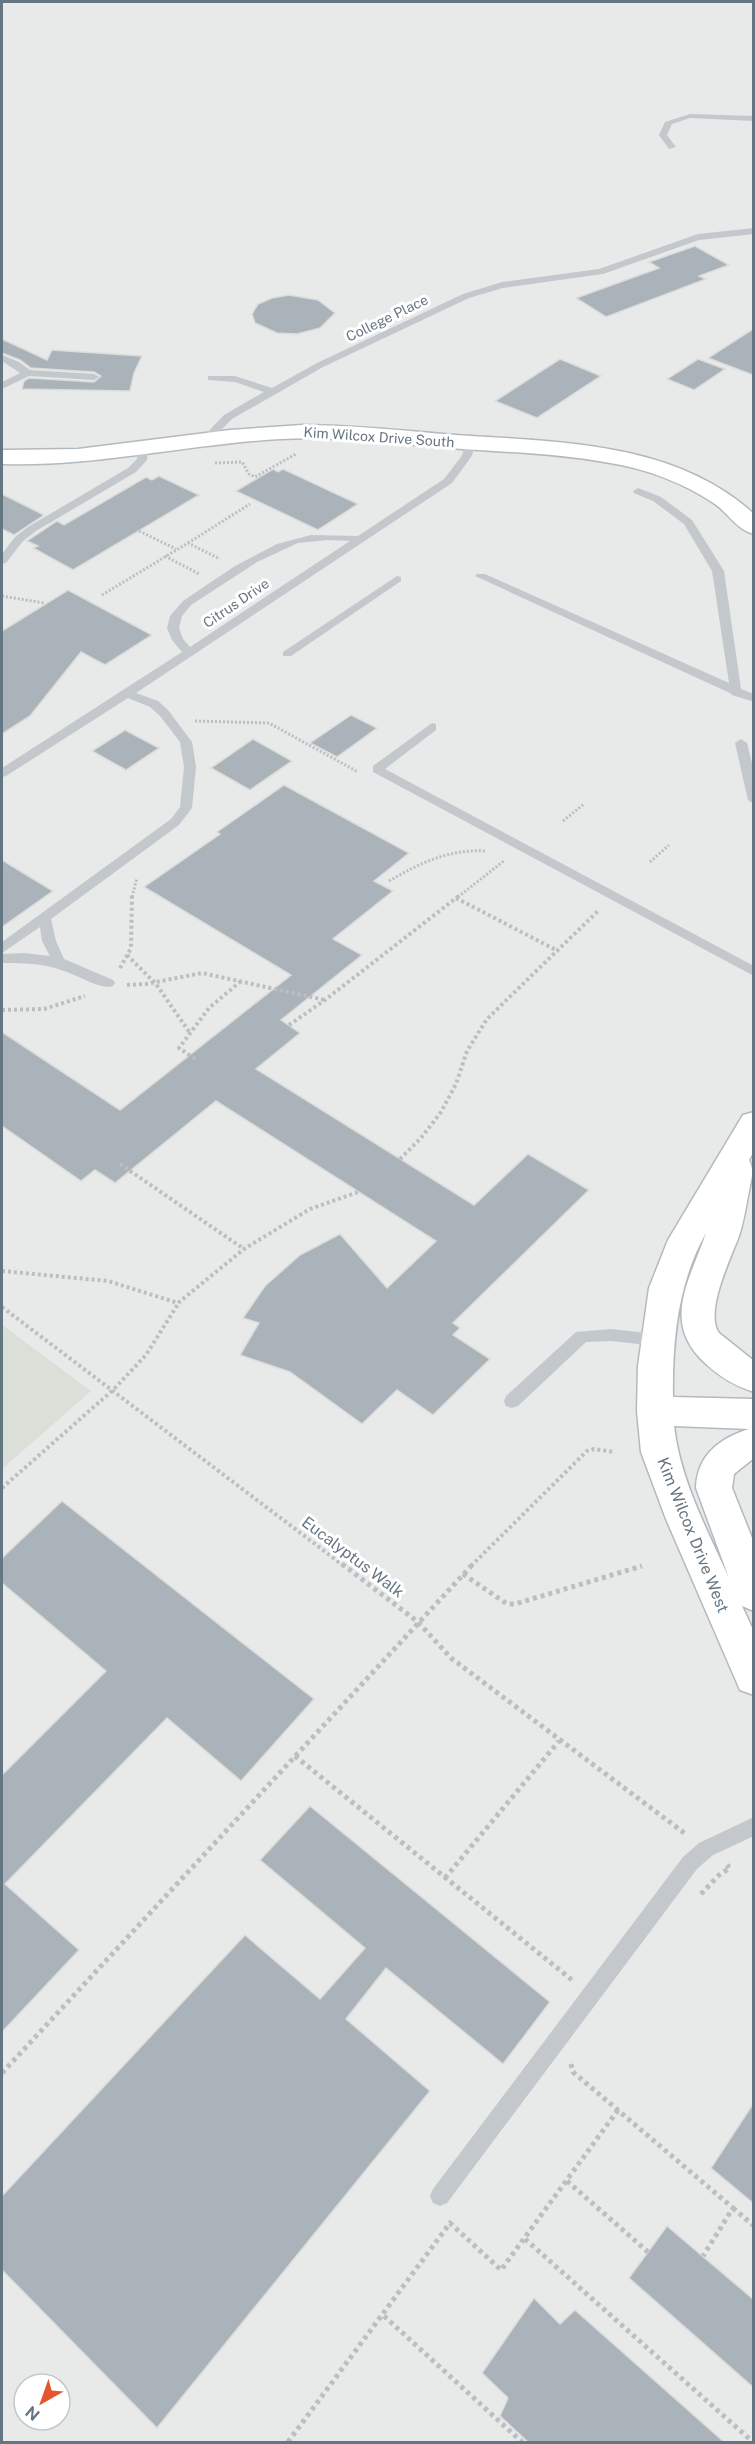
<svg xmlns="http://www.w3.org/2000/svg" width="755" height="2444" font-family="'Public Sans',sans-serif">
<style>
.built{fill:#e8e9e9;fill-rule:evenodd}
.green{fill:#dadfd7}
.building{fill:#aab3b9;stroke:#dcdcda;stroke-width:1.5}
.lines{fill:none;stroke-linecap:round;stroke-linejoin:round}
.secondary-casing{stroke:#b3babf;stroke-width:3}
.path-far2{stroke:#bbbfc2;stroke-width:3;stroke-dasharray:2 2;stroke-linecap:butt}
.path-far1{stroke:#bbbfc2;stroke-width:4;stroke-dasharray:3 3;stroke-linecap:butt}
.path{stroke:#bbbfc2;stroke-width:5;stroke-dasharray:4 4;stroke-linecap:butt}
.lane{fill:#c3c8cc;fill-rule:evenodd}
.secondary{fill:#fff;fill-rule:evenodd}
.labels{text-anchor:middle;dominant-baseline:central;stroke-width:6;stroke-linejoin:round;paint-order:stroke}
.far-street-label{font-size:14px;fill:#657683;stroke:#fff}
.street-label{font-size:16px;fill:#657683;stroke:#fff}
</style>
<rect width="100%" height="100%" fill="#fafaf8"/>
<path class="built" d="M2,2H753V2442H2ZM24,2384H60V2420H24Z"/>
<polygon class="green" points="2,1325 91,1391 2,1469"/>
<g class="building">
<polygon points="695,246 729,265 699,276 706,279 606,317 576,298 659,268 649,262"/>
<polygon points="289,295 318,300 335,313 320,328 297,334 277,333 255,323 252,314 258,304 272,298"/>
<polygon points="753,329 753,375 708,358"/>
<polygon points="2,339 47,360 52,350 142,356 134,373 130,391 22,389 24,381 29,378 94,382 101,376 94,372 31,368 20,360 2,353"/>
<polygon points="560,359 601,376 537,418 495,401"/>
<polygon points="698,359 725,369 694,390 667,379"/>
<polygon points="273,469 278,472 283,469 358,504 318,530 236,491"/>
<polygon points="159,476 199,495 73,570 33,548 38,546 27,541 57,521 64,525 146,477 152,480"/>
<polygon points="2,494 44,515 14,535 2,529"/>
<polygon points="68,590 152,635 105,665 81,652 30,716 2,734 2,631"/>
<polygon points="351,715 377,728 337,757 310,743"/>
<polygon points="125,730 159,748 126,770 92,751"/>
<polygon points="253,739 292,761 250,790 211,768"/>
<polygon points="284,785 409,853 374,881 393,891 333,939 362,955 281,1020 300,1033 256,1069 474,1205 528,1154 589,1190 453,1323 460,1328 453,1335 490,1359 433,1415 397,1390 362,1424 290,1372 240,1355 259,1323 243,1318 265,1286 300,1255 340,1234 387,1288 436,1241 216,1101 115,1183 95,1170 81,1181 2,1126 2,1032 120,1110 291,975 144,887 220,834 217,832"/>
<polygon points="2,860 53,891 2,927"/>
<polygon points="62,1501 314,1699 241,1781 167,1718 5,1884 79,1950 2,2032 2,1775 106,1671 2,1583 2,1558"/>
<polygon points="310,1806 550,2002 503,2064 386,1968 346,2019 430,2091 157,2428 2,2270 2,2196 245,1935 320,1999 365,1948 260,1860"/>
<polygon points="753,2104 753,2203 711,2168"/>
<polygon points="667,2226 753,2299 753,2387 629,2278"/>
<polygon points="534,2298 560,2324 575,2310 724,2442 528,2442 500,2416 508,2398 482,2373"/>
</g>
<g class="lines">
<g class="secondary-casing">
<g id="secondary">
<path d="M302,425C354,425 405,431 456,435C558,442 674,441 754,514V534C737,530 728,513 715,504C684,483 647,469 610,463C557,453 502,452 448,448C392,443 337,436 281,439C187,444 96,467 2,464V450L78,449L230,430Z"/>
<path d="M754,1112V1151L749,1160C755,1171 751,1179 749,1191C746,1206 744,1221 739,1236C731,1258 704,1312 719,1333L754,1361V1392C735,1386 720,1377 706,1364C660,1323 690,1280 706,1233C678,1282 672,1341 673,1397L754,1399V1458L734,1474L732,1488L754,1543V1611L742,1606L754,1632V1695L740,1690L666,1519L641,1452L637,1411L638,1366L649,1288L668,1240L743,1115ZM674,1426L749,1429C720,1438 697,1455 696,1488L729,1578C707,1530 680,1479 674,1426Z"/>
</g>
</g>
<g class="path-far2">
<polyline points="215,463 242,462 249,474 255,477 296,454"/>
<polyline points="139,531 176,549"/>
<polyline points="188,543 250,504"/>
<polyline points="165,556 199,574"/>
<polyline points="102,595 188,543 220,559"/>
<polyline points="2,596 44,603"/>
<polyline points="195,721 269,723 358,772"/>
<polyline points="563,821 584,804"/>
<polyline points="650,862 669,845"/>
<path d="M389,881C420,863 449,849 485,851"/>
<polyline points="132,897 137,878"/>
<polyline points="458,897 505,860"/>
</g>
<g class="path-far1">
<polyline points="456,898 558,951"/>
<polyline points="127,955 156,984 190,1033"/>
<polyline points="120,968 131,948 132,895"/>
<polyline points="127,985 146,984 202,973 325,1000"/>
<polyline points="2,1010 44,1009 85,996"/>
<polyline points="289,1025 325,1000 460,895"/>
<polyline points="195,1059 179,1048 209,1008 241,981"/>
<polyline points="400,1159 421,1138 441,1112 456,1084 467,1051 487,1019 599,910"/>
<polyline points="120,1164 244,1249"/>
<polyline points="2,1271 108,1281 178,1303 244,1249 310,1209 358,1192"/>
<polyline points="2,1307 344,1566"/>
<polyline points="2,1488 113,1390 146,1355 178,1304"/>
<polyline points="471,1566 587,1451 594,1449 614,1452"/>
</g>
<g class="path">
<polyline points="342,1564 418,1622 451,1658 687,1835"/>
<polyline points="463,1574 507,1604 515,1604 642,1566"/>
<polyline points="295,1756 572,1980"/>
<polyline points="445,1878 559,1741"/>
<polyline points="701,1894 719,1875 730,1868 727,1865"/>
<polyline points="571,2064 573,2072 733,2208 703,2256"/>
<polyline points="2,2073 473,1564"/>
<polyline points="567,2181 648,2252"/>
<polyline points="733,2208 754,2226"/>
<polyline points="525,2239 753,2442"/>
<polyline points="384,2316 522,2442"/>
<polyline points="288,2442 450,2223 501,2270 618,2110"/>
</g>
<g class="lane">
<polygon points="690,114 754,116 754,121 690,118 672,124 667,135 676,147 669,149 659,135 665,122"/>
<polygon points="754,228 754,234 699,240 603,274 503,288 469,298 323,367 232,419 210,441 201,439 224,415 264,392 235,382 208,380 208,376 235,376 272,388 317,363 463,294 502,282 599,269 698,234"/>
<polygon points="2,355 19,362 30,370 94,374 99,377 94,380 29,376 2,389 2,382 20,373 2,361"/>
<path d="M468,441L477,443L471,457L452,483L136,693L158,701L168,710L192,742L196,767L192,808L179,825L51,919L56,941L64,959L113,980L115,983L113,986C103,989 90,982 81,978C51,964 34,963 2,963V954L24,953L50,956L42,941L40,927L2,953V942L171,819L180,807L184,767L180,742L160,716L150,707L128,698L6,776L2,777V768L182,652L172,640L167,628L170,616L183,601L235,566L277,544L311,535L358,536L444,479L461,457ZM328,540L350,541L190,647L183,639L179,628L182,616L191,605L257,562L298,543Z"/>
<polygon points="143,445 148,448 147,460 136,472 36,531 23,541 6,563 2,564 2,554 15,537 28,527 128,468 137,459 138,448"/>
<polygon points="638,488 661,497 692,520 724,571 741,689 754,694 754,702 732,695 730,693 475,576 477,574 485,574 729,683 712,571 684,524 653,501 634,493 633,491"/>
<polygon points="397,576 401,577 401,581 291,656 283,656 283,652"/>
<polygon points="432,723 436,724 436,730 385,769 754,966 754,976 373,772 373,766"/>
<polygon points="741,739 747,743 754,771 754,804 748,800 735,743"/>
<polygon points="611,1329 657,1334 663,1336 665,1340 663,1344 657,1346 611,1341 586,1342 518,1406 512,1408 506,1406 504,1401 506,1396 576,1332"/>
<polygon points="754,1817 754,1836 713,1855 697,1869 447,2203 440,2206 433,2203 430,2196 433,2189 683,1857 699,1843"/>
</g>
<use href="#secondary" class="secondary"/>
</g>
<g class="labels">
<g class="far-street-label">
<text transform="translate(387 318) rotate(-26)">College Place</text>
<text transform="translate(379 437) rotate(4)">Kim Wilcox Drive South</text>
<text transform="translate(236 603) rotate(-34)">Citrus Drive</text>
</g>
<g class="street-label">
<text transform="translate(693 1535) rotate(68)">Kim Wilcox Drive West</text>
<text transform="translate(353 1557) rotate(37)">Eucalyptus Walk</text>
</g>
</g>
<rect width="755" height="2444" fill="none" stroke="#657683" stroke-width="6"/>
<g transform="translate(42 2402) rotate(220)"><circle r="28" fill="#ffffff" stroke="#c1c8cd" stroke-width="1.5"/>
<path d="M0-4.5L10 22L0 15L-10 22Z" fill="#e4572e"/>
<text y="-9" font-size="16" font-weight="bold" text-anchor="middle" fill="#657683">N</text>
</g>
</svg>
